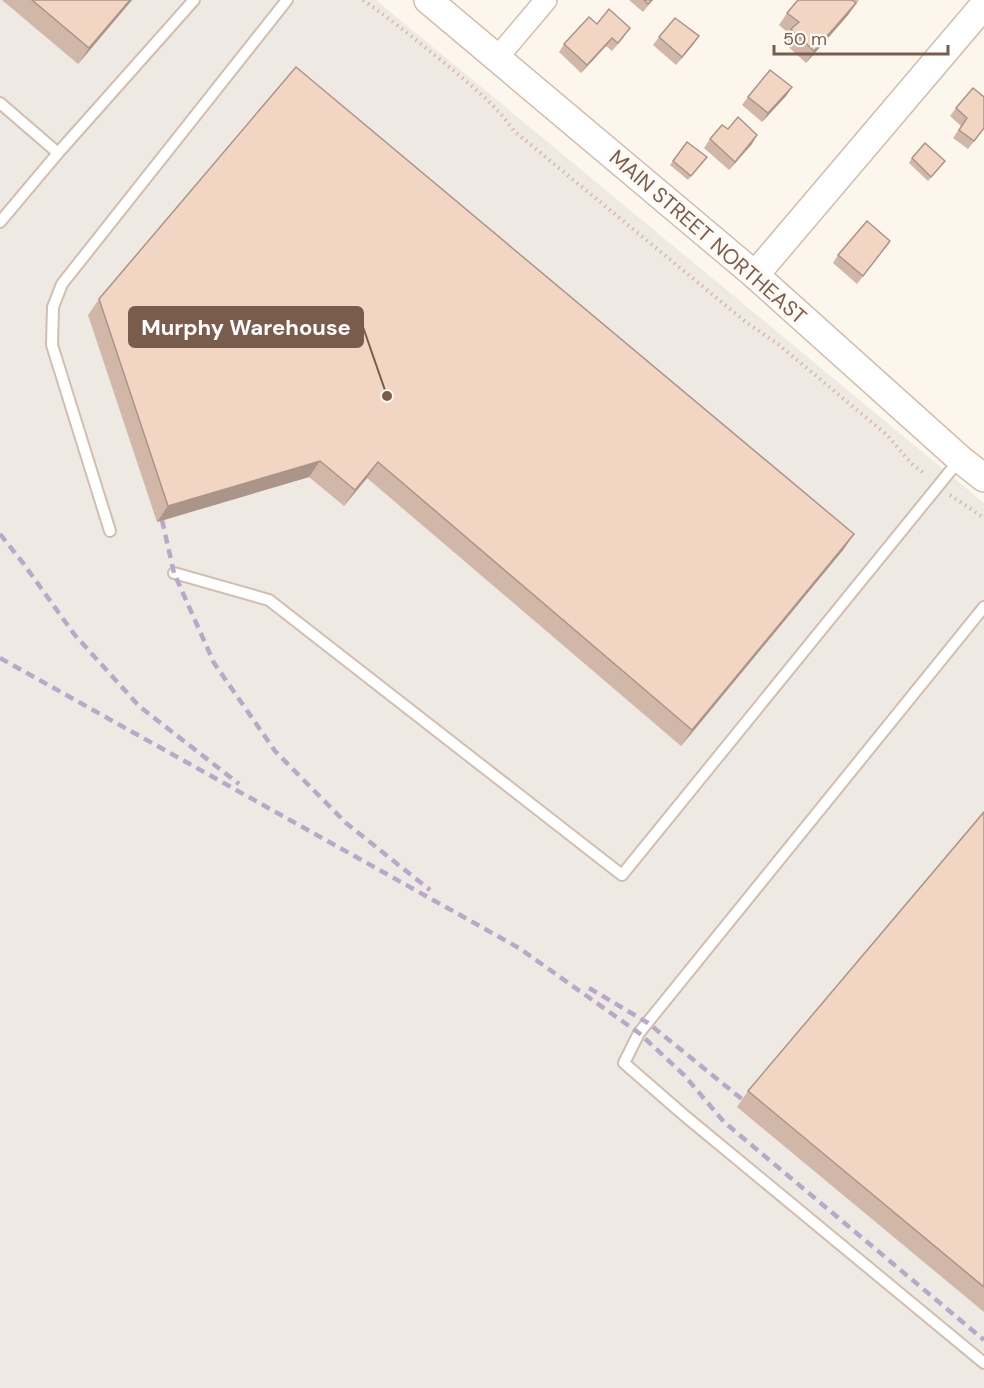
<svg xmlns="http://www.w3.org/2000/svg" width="984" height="1388" font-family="'DM Sans',sans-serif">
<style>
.industrial{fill:#efe9e4}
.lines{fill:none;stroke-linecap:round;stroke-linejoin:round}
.service-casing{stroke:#d1beb0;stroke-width:14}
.minor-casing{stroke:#d1beb0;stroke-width:24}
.tertiary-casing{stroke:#d1beb0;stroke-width:30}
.path{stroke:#d9b8a5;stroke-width:4;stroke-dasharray:1.5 4.5;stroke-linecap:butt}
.service{stroke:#fff;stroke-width:10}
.minor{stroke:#fff;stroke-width:21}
.tertiary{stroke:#fff;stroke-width:27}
.rail{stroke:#b9a8c9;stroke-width:4.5;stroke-dasharray:9 6;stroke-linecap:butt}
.wall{fill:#d1b7a8}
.shaded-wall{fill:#aa9588}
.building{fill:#f3d5c3;stroke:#aa9588;stroke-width:1.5}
.labels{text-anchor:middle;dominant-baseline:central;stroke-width:6;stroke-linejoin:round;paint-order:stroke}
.street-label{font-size:21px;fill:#7a5c4d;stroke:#fffaf3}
.leader{fill:none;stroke:#7a5c4d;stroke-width:2}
.callout-dot{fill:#7a5c4d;stroke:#fffaf3;stroke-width:2}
.callout{fill:#7a5c4d;stroke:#7a5c4d;stroke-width:2}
.callout-label{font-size:22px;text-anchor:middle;font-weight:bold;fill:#fff}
</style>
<rect width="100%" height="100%" fill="#fdf6ec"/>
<polygon class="industrial" points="0,0 376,0 984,503 984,1388 0,1388"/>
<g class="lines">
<g class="service-casing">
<g id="service">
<polyline points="0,103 58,153"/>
<polyline points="0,222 58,153 194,0"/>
<polyline points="110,531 52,345 53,307 62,284 287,0"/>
<polyline points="174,573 269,600 622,875 960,459"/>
<polyline points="984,607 639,1033 624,1063 685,1116 984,1363"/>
</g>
</g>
<g class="minor-casing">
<polyline id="minor" points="497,58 546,0"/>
</g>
<g class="tertiary-casing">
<g id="tertiary">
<polyline points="428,0 755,275 960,459 984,478"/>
<polyline points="755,275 984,5"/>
</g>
</g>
<g class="path">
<path d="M363,0C393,21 420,43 448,66C472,86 496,105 514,131L747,323L778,344L887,435L912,464L926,475"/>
<polyline points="950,495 984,518"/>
</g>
<use href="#service" class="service"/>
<use href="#minor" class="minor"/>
<use href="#tertiary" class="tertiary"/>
<g class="rail">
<polyline points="162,520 174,573 214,663 275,751 346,823 430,890"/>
<polyline points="0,534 23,563 74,634 139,706 239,784"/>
<polyline points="0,658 519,948 639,1033 684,1075 724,1122 984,1340"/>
<polyline points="589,988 648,1023 743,1100"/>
</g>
</g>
<g class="wall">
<polygon points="2,0 132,0 78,64"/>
<polygon points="629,0 653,0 643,12"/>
<polygon points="798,0 859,0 848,15 806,63 782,41 788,33 779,25 787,13"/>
<polygon points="597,24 624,37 612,51 606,46 581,73 559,52 564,44"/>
<polygon points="699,36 676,65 653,45 659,37"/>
<polygon points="792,87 786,96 762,122 742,105 748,97"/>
<polygon points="956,108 984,129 968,149 953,138 961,126 950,116"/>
<polygon points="728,129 752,144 729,170 704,148 710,139"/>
<polygon points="687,142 707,157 688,180 670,165"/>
<polygon points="912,158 942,165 928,181 909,163"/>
<polygon points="890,241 857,284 833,263 838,255"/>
<polygon points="99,299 854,534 843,550 681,746 367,478 344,506 309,477 157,522 88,315"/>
<polygon points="984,812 984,1312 737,1107 748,1091"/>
</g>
<g class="shaded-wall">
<polygon points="130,0 132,0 78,64 89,48"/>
<polygon points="856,3 848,15 806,63 814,51"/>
<polygon points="699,36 693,45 676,65 682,57"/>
<polygon points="612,38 606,46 581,73 587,65"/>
<polygon points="792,87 786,96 762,122 768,113"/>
<polygon points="757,135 752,144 729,170 735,162"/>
<polygon points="320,461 309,477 157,522 168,506"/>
<polygon points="378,462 367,478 344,506 355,490"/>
<polygon points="854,534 843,550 681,746 692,730"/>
</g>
<g class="building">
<polygon points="32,0 130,0 89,48"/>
<polygon points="644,0 652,0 648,4"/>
<polygon points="798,0 852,0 856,3 814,51 791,29 799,22 787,13"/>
<polygon points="609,9 630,28 618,43 612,38 587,65 564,44 589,17 597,24"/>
<polygon points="675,18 699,36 682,57 659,37"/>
<polygon points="296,67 854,534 692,730 378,462 355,490 320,461 168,506 99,299"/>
<polygon points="770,70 792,87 768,113 748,97"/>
<polygon points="973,88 984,97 984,128 974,141 959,130 967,118 956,108"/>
<polygon points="738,117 757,135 735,162 710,139 722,125 728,129"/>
<polygon points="687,142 707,157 691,176 673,161"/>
<polygon points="925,143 945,161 931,177 912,158"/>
<polygon points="867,221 890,241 863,276 838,255"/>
<polygon points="984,812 984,1287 748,1091"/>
</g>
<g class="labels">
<g class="street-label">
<text transform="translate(708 237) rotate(41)">MAIN STREET NORTHEAST</text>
</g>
</g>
<path class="leader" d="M387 396L363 327"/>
<circle class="callout-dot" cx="387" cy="396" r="6"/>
<rect class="callout" x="129" y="307" width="234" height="40" rx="6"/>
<g class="callout-label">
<text x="246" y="335">Murphy Warehouse</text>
</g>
<path d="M774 45v9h174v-9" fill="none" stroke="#7a5c4d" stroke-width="3"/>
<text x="783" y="45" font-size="18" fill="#7a5c4d" stroke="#fffaf3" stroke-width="4.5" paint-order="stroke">50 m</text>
</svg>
